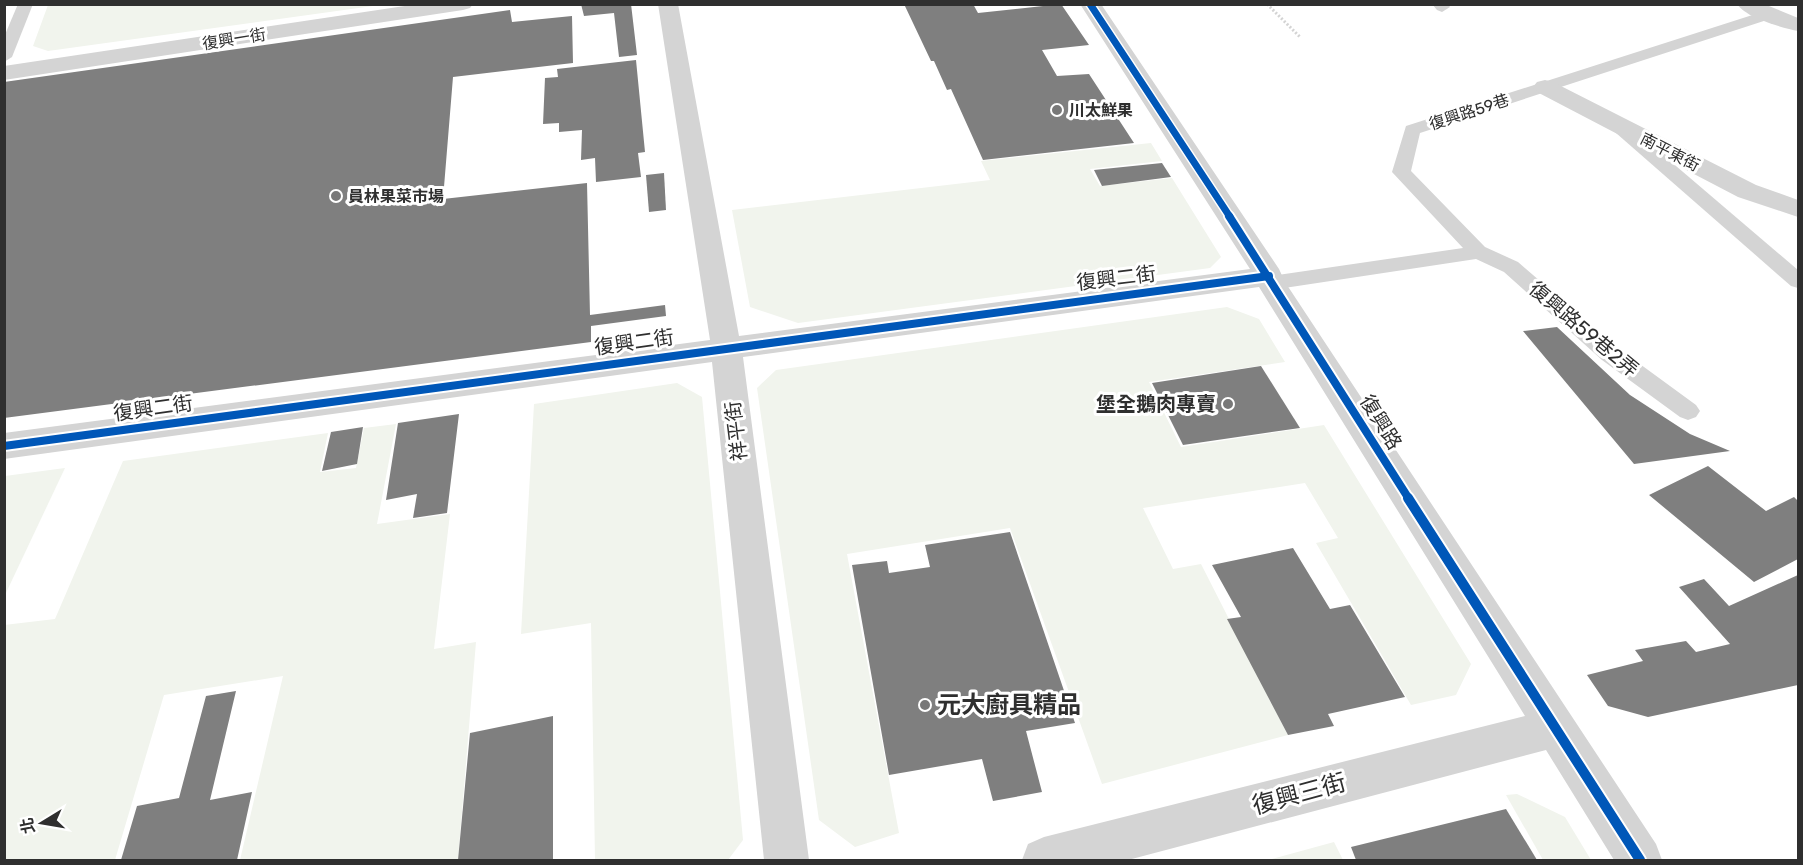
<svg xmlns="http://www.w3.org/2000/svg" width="1803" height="865" font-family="Rubik,'Noto Sans TC',sans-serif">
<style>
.green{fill:#f1f4ed}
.building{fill:#7f7f7f}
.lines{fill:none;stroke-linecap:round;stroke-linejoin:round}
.path{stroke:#d4d4d4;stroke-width:3;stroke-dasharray:2 2;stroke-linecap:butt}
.service{fill:#d4d4d4;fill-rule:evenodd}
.minor{fill:#d4d4d4;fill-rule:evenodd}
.cycleway-far2-casing{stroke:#fff;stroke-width:10}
.cycleway-far1-casing{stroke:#fff;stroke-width:12}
.cycleway-casing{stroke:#fff;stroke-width:14}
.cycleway-far2{stroke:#0057b8;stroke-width:7}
.cycleway-far1{stroke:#0057b8;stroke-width:8}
.cycleway{stroke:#0057b8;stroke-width:10}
.poi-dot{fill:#787878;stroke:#fff;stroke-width:2}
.labels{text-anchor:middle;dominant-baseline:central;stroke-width:6;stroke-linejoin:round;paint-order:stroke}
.far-street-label{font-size:16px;fill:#2f2f2f;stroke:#fff}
.far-poi-label{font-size:16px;font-weight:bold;fill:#2f2f2f;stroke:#fff;text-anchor:start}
.street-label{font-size:20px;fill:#2f2f2f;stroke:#fff}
.poi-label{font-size:20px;font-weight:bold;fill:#2f2f2f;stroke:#fff;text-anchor:end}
.near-poi-label{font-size:24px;font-weight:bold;fill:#2f2f2f;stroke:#fff;text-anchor:start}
.near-street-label{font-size:24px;fill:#2f2f2f;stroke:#fff}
</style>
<rect width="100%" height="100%" fill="#fff"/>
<g class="green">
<polygon points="48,5 48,4 380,5 48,51 33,46"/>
<polygon points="1151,143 1162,161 1090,169 1100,186 1172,178 1221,257 1210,268 798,323 750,307 732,210 990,180 981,161"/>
<polygon points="1227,307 1259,319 1285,362 1149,382 1181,447 1324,425 1471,664 1456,695 1411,705 1316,543 1338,538 1305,483 1143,508 1173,569 1201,564 1288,735 1102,784 1010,528 847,554 899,833 855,847 819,820 757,388 776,370"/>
<polygon points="677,383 702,397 743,840 728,860 595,860 591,623 521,634 534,404"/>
<polygon points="396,424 377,524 450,514 434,649 476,642 458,860 240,860 283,676 164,695 115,860 5,860 4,625 55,619 123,461 328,433 320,472 356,468 364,428"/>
<polygon points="65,468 5,595 5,476"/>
<polygon points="1517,794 1565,817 1591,860 1543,860 1506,795"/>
<polygon points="1334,842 1343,860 1268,860"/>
</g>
<g class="building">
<polygon points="581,4 631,4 637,55 619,57 614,13 584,16"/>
<polygon points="904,4 973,4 978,13 1061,4 1089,45 1042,50 1057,76 1089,74 1134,143 983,160 951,89 947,90 934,61 931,61"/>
<polygon points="510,10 512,22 572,16 573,63 453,77 443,199 587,183 590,315 665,305 666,316 591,326 591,342 4,418 4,82"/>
<polygon points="636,60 645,152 638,153 641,177 596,182 595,158 581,160 582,130 559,132 559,123 543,124 545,78 558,77 557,69"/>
<polygon points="1162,163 1171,177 1102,186 1094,170"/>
<polygon points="664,173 666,210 649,212 646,175"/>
<polygon points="1557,327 1630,395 1690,434 1730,451 1634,464 1523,331"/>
<polygon points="1261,366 1300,428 1183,445 1152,383"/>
<polygon points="459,414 447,513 413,518 417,494 386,500 398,423"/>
<polygon points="363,427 357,464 322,471 331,432"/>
<polygon points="1708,466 1766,511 1794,497 1798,501 1798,559 1754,582 1649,495"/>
<polygon points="1010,532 1075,723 1026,731 1042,792 993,801 982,759 889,775 852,565 887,561 889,573 930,567 925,545"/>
<polygon points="1293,548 1330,609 1350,605 1405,697 1328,714 1334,726 1288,735 1227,619 1241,617 1212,565"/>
<polygon points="1798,575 1798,685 1648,717 1608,706 1587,675 1643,661 1635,650 1686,641 1696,652 1730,644 1679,587 1704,579 1729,606"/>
<polygon points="236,691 210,800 252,792 237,860 121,860 137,806 179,798 206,696"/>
<polygon points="553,716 553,860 458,860 470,733"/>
<polygon points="1506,809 1537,860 1356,860 1351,847"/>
</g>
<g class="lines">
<polyline class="path" points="1267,4 1300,37"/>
<g class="service">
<polygon points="18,4 33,4 12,57 4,62 4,37"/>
<polygon points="1432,4 1448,4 1450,7 1442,12 1437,10"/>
<polygon points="1768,10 1776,15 1773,18 1420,133 1411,171 1485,247 1518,262 1618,348 1696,405 1700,411 1696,417 1688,420 1680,417 1602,360 1504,272 1476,259 1271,290 1264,288 1261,283 1264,278 1271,276 1463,248 1392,172 1406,126"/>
<polygon points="1622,124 1628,125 1798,270 1798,288 1791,286 1616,133 1613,129 1616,125"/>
</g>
<g class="minor">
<polygon points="418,4 473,4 470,8 463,10 4,80 4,66"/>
<polygon points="658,4 678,4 739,336 1250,269 1080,4 1101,4 1279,269 1285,282 1656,844 1662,860 1614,860 1546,750 1128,860 1022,860 1028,844 1044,837 1525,716 1259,287 743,357 809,860 764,860 712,362 4,459 4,433 710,340"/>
<path d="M1737,4H1764L1798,18V31C1783,28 1746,18 1737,4Z"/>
<polygon points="1545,80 1553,82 1756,185 1798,200 1798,217 1738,197 1537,92 1533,87 1537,82"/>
</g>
<g class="cycleway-far2-casing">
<polyline id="cycleway-far2" points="1090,4 1230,217"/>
</g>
<g class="cycleway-far1-casing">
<g id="cycleway-far1">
<polyline points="1229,216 1409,499"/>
<polyline points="4,446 1269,276"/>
</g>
</g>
<g class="cycleway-casing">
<polyline id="cycleway" points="1408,498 1640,860"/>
</g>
<use href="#cycleway-far2" class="cycleway-far2"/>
<use href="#cycleway-far1" class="cycleway-far1"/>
<use href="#cycleway" class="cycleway"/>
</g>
<g class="poi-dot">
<circle cx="1057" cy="110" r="6"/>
<circle cx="336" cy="196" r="6"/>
<circle cx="1228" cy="404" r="6"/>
<circle cx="925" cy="705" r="6"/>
</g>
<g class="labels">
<g class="far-street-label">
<text transform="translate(234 39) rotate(-9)">復興一街</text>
<text transform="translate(1469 112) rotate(-18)">復興路59巷</text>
<text transform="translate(1670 152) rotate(27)">南平東街</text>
</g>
<g class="far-poi-label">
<text x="1069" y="110">川太鮮果</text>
<text x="348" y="196">員林果菜市場</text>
</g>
<g class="street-label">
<text transform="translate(1116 278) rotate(-7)">復興二街</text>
<text transform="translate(1584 329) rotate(40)">復興路59巷2弄</text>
<text transform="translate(634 342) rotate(-8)">復興二街</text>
<text transform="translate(153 408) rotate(-8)">復興二街</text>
<text transform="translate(1381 422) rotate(58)">復興路</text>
<text transform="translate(736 431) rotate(-97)">祥平街</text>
</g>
<g class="poi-label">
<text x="1216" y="404">堡全鵝肉專賣</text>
</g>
<g class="near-poi-label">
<text x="937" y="705">元大廚具精品</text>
</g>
<g class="near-street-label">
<text transform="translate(1299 794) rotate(-15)">復興三街</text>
</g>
</g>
<rect width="1803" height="865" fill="none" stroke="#2f2f2f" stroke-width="12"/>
<g transform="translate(42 823) rotate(259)" stroke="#ffffff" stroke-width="4.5" paint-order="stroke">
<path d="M0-4.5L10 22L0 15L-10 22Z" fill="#2f2f2f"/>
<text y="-9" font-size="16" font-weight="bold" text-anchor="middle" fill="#2f2f2f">北</text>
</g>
</svg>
